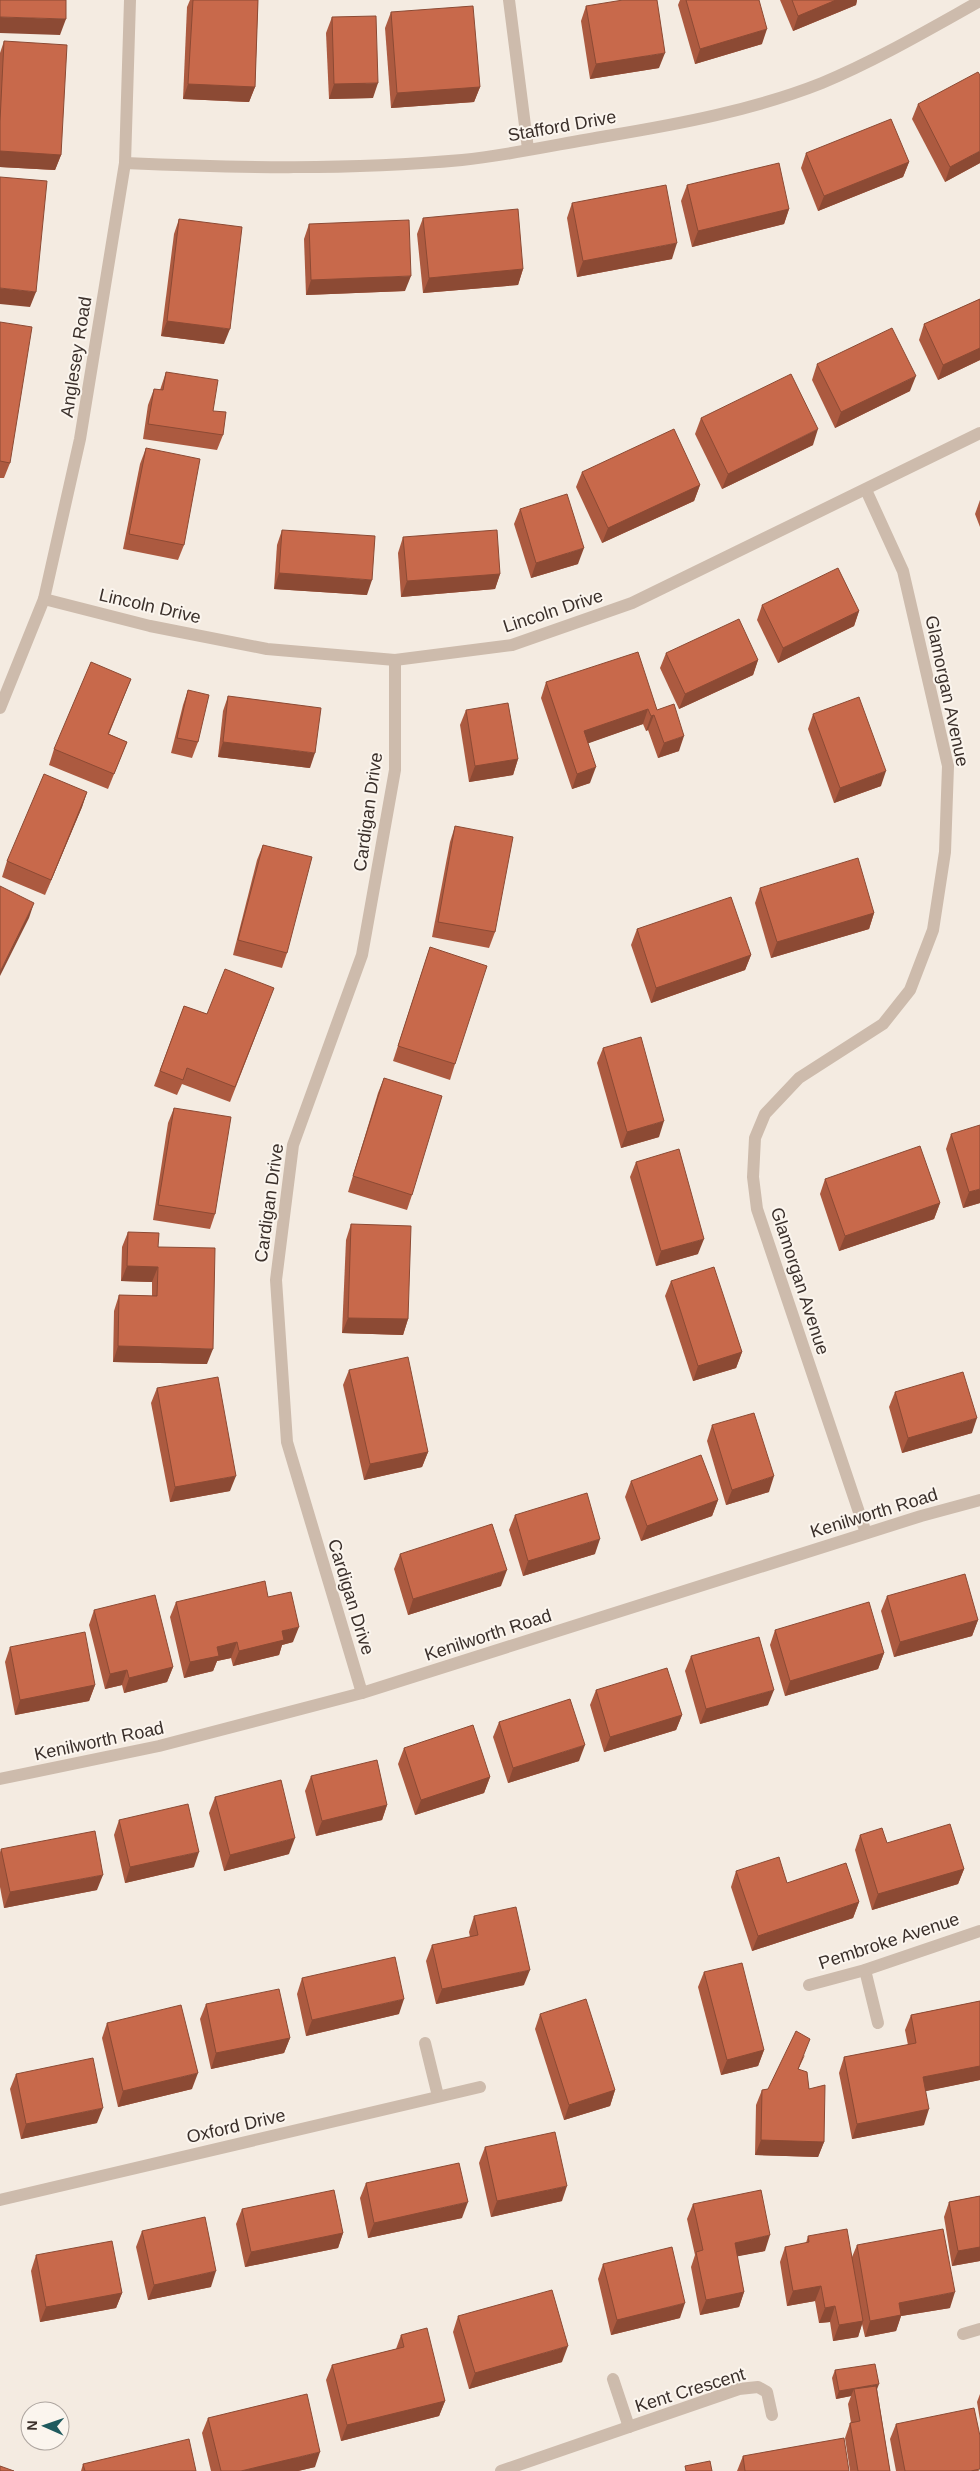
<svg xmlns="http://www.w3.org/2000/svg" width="980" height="2471" font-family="Helvetica,sans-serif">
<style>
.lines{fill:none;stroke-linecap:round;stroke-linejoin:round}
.street{stroke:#cdbbac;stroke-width:12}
.wall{fill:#ac5a40}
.shaded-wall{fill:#8c4a34}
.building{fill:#c8694b;stroke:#8c4a34}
.labels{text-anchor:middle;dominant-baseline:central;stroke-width:4;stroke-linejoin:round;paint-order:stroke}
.street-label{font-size:18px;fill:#3b302b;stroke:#fbf5ee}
</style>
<rect width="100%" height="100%" fill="#f4ebe1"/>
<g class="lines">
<g class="street">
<polyline points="509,0 528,149"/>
<path d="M125,163C238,168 350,170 462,160C510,155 559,144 607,136C679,124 754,110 822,83C877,60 928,30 980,1"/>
<polyline points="44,599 150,626 267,649 395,660 512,645 632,603 980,433"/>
<polyline points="0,708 44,599 80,439 125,163 130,0"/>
<polyline points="866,1533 757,1209 753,1177 755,1138 765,1114 799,1078 883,1024 910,990 933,930 945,852 948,766 903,571 866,490"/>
<polyline points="362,1693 287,1442 276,1280 293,1145 362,955 395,770 395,660"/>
<polyline points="0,1779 159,1746 362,1693 921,1516 980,1500"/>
<polyline points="865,1970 878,2023"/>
<polyline points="809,1985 865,1970 980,1931"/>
<polyline points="425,2043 438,2096"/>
<polyline points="0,2200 480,2087"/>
<polyline points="963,2334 980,2329"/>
<polyline points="613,2379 629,2427"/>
<polyline points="501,2471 739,2389 758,2387 767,2392 772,2415"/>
</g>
</g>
<g class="wall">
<polygon points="190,0 258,0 255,87 249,102 183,99 187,7"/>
<polygon points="680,0 759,0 762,44 695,64 678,5"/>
<polygon points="780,0 857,0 856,5 793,31"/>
<polygon points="586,6 659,68 590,79 581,21"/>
<polygon points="391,12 480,87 474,102 391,108 385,28"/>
<polygon points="332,17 373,98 329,99 326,33"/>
<polygon points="4,41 61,155 55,170 0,167 0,53"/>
<polygon points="918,104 980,163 945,182 912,119"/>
<polygon points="806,153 909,162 903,177 818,211 801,168"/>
<polygon points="687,185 789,209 784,224 692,247 681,201"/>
<polygon points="572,203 672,259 577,277 567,218"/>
<polygon points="423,218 523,269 518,285 423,293 417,234"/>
<polygon points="179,219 224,344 161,336 174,234"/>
<polygon points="309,224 405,291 306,295 304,239"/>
<polygon points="980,299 980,360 938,380 919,340 924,324"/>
<polygon points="0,322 10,463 4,478 0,478"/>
<polygon points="817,364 910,391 835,428 812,380"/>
<polygon points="166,372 213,411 223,435 217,450 143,439 148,405 154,389 160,390"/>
<polygon points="701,418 813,445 722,489 695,434"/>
<polygon points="146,448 184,545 178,560 123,549 140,464"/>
<polygon points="582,472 700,485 694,501 602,543 576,487"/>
<polygon points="980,500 980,527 975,514"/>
<polygon points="520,509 578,564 531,578 514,524"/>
<polygon points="282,530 367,595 274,589 277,545"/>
<polygon points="403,537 500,574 495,589 401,597 398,553"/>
<polygon points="762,605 859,611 854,626 778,663 757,620"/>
<polygon points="666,653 758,660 753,675 679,709 660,668"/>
<polygon points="131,679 109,734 127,742 108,789 49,765 54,749"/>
<polygon points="546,682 657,710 679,751 658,758 648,730 646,731 643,724 588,743 590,783 572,789 541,698"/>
<polygon points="188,690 198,742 192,758 171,753 183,705"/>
<polygon points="228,696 310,768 218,757 223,711"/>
<polygon points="466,710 518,759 513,775 469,782 460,725"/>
<polygon points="813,714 881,786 834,803 808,729"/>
<polygon points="87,792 82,807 45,895 2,877 7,861"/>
<polygon points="455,826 495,932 489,948 432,937 450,842"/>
<polygon points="263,845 287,953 282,968 233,955 257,860"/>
<polygon points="760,888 874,913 869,929 771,958 755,903"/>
<polygon points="637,929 751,955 745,970 651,1003 631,945"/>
<polygon points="430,947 455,1064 450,1080 393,1061"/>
<polygon points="268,1004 230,1102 182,1084 177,1095 154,1086 184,1006 207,1014"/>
<polygon points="603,1048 659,1137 621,1148 597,1063"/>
<polygon points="384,1078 412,1195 407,1210 348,1192 378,1093"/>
<polygon points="174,1108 215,1214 210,1229 153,1220 168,1123"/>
<polygon points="951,1134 980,1203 963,1208 946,1149"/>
<polygon points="636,1162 698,1254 656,1266 630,1177"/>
<polygon points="825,1179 940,1203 934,1219 839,1251 820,1194"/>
<polygon points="351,1224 408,1319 403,1335 342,1333 346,1240"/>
<polygon points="128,1232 158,1247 207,1364 113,1362 114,1311 119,1295 152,1296 152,1282 121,1281 122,1247"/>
<polygon points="671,1281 742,1352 736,1368 693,1381 665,1296"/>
<polygon points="349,1370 428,1452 422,1467 364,1480 343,1385"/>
<polygon points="157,1388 230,1491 170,1502 151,1403"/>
<polygon points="895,1392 972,1433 902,1453 889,1407"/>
<polygon points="712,1425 769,1492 726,1505 707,1441"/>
<polygon points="631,1481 718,1500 712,1516 641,1541 625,1497"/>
<polygon points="515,1515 595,1554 523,1576 509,1530"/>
<polygon points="400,1554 501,1586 408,1615 394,1569"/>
<polygon points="887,1596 978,1620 972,1636 894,1657 881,1611"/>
<polygon points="268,1597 293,1642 282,1645 279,1655 233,1666 231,1658 217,1661 213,1671 184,1678 170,1617 176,1602"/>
<polygon points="94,1610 173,1667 167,1682 124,1693 122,1685 105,1689 89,1625"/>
<polygon points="775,1630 884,1653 878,1669 785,1696 770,1645"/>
<polygon points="10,1647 95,1685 89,1701 15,1715 5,1662"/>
<polygon points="691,1656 768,1705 700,1724 685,1671"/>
<polygon points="596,1690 682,1715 676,1730 604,1752 590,1705"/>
<polygon points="499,1722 579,1761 508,1783 493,1737"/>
<polygon points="404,1748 490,1777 484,1793 415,1815 398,1764"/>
<polygon points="311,1776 387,1805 382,1820 316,1836 305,1791"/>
<polygon points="215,1797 289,1854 224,1871 209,1813"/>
<polygon points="119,1820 194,1867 125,1883 114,1835"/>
<polygon points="860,1835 964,1869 958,1884 872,1910 855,1850"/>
<polygon points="1,1849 97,1890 4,1908 0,1887 0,1852"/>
<polygon points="736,1871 787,1883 859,1902 853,1918 752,1951 731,1887"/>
<polygon points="474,1916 524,1985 436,2004 426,1961 432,1945 470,1937 469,1932"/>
<polygon points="704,1972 764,2050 758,2066 721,2075 698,1987"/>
<polygon points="302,1978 399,2014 306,2036 297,1994"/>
<polygon points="980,2001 980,2080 925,2091 924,2125 852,2139 839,2073 844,2057 908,2045 905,2030 911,2015"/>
<polygon points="206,2004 290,2038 284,2053 211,2069 200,2019"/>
<polygon points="540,2014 615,2090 610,2106 564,2120 535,2029"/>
<polygon points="107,2023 192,2089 118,2107 102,2038"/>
<polygon points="805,2055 798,2070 809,2089 824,2142 818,2157 755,2155 756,2105 762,2090 768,2089"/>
<polygon points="16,2074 97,2123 21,2139 10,2089"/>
<polygon points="485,2147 562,2201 491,2217 479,2163"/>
<polygon points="366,2183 462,2218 368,2238 360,2198"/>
<polygon points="980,2196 980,2261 952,2266 944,2217 949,2202"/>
<polygon points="693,2204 765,2251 737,2256 744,2292 739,2307 700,2315 691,2267 695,2255 687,2219"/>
<polygon points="242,2209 343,2233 338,2248 245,2267 236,2224"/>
<polygon points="142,2231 211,2287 148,2300 136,2247"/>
<polygon points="808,2236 852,2257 857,2245 950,2308 901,2316 896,2331 865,2337 862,2324 858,2337 833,2341 830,2322 819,2323 815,2301 787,2306 780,2262 785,2247 806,2243"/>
<polygon points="36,2255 122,2293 116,2308 40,2322 31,2271"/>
<polygon points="603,2264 680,2318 611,2335 598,2279"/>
<polygon points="458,2316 562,2362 469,2389 453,2332"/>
<polygon points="401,2335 445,2401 439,2416 341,2441 326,2380 332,2365 396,2349"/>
<polygon points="835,2370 877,2389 890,2471 850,2471 845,2438 850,2423 851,2423 848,2404 851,2396 836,2399 832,2378"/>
<polygon points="980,2394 980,2420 977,2402"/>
<polygon points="208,2418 315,2467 298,2471 211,2471 202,2433"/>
<polygon points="896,2424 980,2471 896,2471 890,2439"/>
<polygon points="743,2456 849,2471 737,2471"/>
<polygon points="83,2464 196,2471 81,2471"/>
</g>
<g class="shaded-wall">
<polygon points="836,0 857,0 856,5 793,31 798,16"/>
<polygon points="0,17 66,19 60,35 0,33"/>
<polygon points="767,29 762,44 695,64 700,49"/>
<polygon points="665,53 659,68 590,79 596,64"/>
<polygon points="378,83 373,98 329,99 334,84"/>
<polygon points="188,84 255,87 249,102 183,99"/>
<polygon points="480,87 474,102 391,108 397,93"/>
<polygon points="0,151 61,155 55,170 0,167"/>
<polygon points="980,151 980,163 945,182 950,167"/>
<polygon points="909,162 903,177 818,211 824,196"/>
<polygon points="789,209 784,224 692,247 698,231"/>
<polygon points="677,243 672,259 577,277 583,261"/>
<polygon points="523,269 518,285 423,293 429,278"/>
<polygon points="411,276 405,291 306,295 311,280"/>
<polygon points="0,288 36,292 30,307 0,304"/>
<polygon points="167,321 230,329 224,344 161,336"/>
<polygon points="980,348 980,360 938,380 943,365"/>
<polygon points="916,376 910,391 835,428 841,412"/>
<polygon points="818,429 813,445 722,489 728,474"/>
<polygon points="700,485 694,501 602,543 608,528"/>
<polygon points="584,548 578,564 531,578 536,563"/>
<polygon points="279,573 372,580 367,595 274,589"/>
<polygon points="500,574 495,589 401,597 407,581"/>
<polygon points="859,611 854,626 778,663 783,648"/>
<polygon points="758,660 753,675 679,709 685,694"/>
<polygon points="648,709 643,724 578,747 584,731"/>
<polygon points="654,715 648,730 646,731 651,716"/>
<polygon points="684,736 679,751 658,758 664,743"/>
<polygon points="223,742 315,753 310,768 218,757"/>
<polygon points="518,759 513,775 469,782 475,766"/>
<polygon points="596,767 590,783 572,789 577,774"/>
<polygon points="886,771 881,786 834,803 840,788"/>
<polygon points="87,792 82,807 45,895 51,880"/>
<polygon points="34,903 29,918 0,976 0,972"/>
<polygon points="874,913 869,929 771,958 777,942"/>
<polygon points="751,955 745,970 651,1003 656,988"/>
<polygon points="664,1121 659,1137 621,1148 627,1132"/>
<polygon points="980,1189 980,1203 963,1208 969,1192"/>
<polygon points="940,1203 934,1219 839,1251 845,1236"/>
<polygon points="704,1239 698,1254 656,1266 661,1251"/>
<polygon points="127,1266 158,1267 152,1282 121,1281"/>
<polygon points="348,1318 408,1319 403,1335 342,1333"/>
<polygon points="118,1346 213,1349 207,1364 113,1362"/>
<polygon points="742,1352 736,1368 693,1381 698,1366"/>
<polygon points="977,1418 972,1433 902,1453 908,1438"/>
<polygon points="428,1452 422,1467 364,1480 370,1464"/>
<polygon points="236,1476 230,1491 170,1502 175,1487"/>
<polygon points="774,1476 769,1492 726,1505 732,1490"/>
<polygon points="718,1500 712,1516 641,1541 647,1526"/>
<polygon points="600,1539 595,1554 523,1576 528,1561"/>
<polygon points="507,1570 501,1586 408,1615 413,1599"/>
<polygon points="978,1620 972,1636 894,1657 900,1642"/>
<polygon points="299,1627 293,1642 282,1645 279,1655 233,1666 239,1651 282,1631"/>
<polygon points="237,1642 231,1658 217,1661 213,1671 184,1678 190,1662 217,1647"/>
<polygon points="884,1653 878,1669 785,1696 790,1681"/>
<polygon points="173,1667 167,1682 124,1693 129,1678"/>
<polygon points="127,1670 122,1685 105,1689 110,1674"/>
<polygon points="95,1685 89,1701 15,1715 20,1700"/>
<polygon points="774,1690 768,1705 700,1724 706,1709"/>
<polygon points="682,1715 676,1730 604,1752 610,1737"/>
<polygon points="585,1745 579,1761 508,1783 513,1768"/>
<polygon points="490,1777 484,1793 415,1815 421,1800"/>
<polygon points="387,1805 382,1820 316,1836 322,1821"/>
<polygon points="295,1838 289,1854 224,1871 230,1855"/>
<polygon points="199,1852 194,1867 125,1883 130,1867"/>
<polygon points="964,1869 958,1884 872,1910 878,1894"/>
<polygon points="103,1875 97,1890 4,1908 10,1892"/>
<polygon points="859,1902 853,1918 752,1951 758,1936"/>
<polygon points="530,1970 524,1985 436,2004 442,1989"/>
<polygon points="404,1999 399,2014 306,2036 312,2020"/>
<polygon points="290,2038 284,2053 211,2069 216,2053"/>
<polygon points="764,2050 758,2066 721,2075 727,2060"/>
<polygon points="980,2066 980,2080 917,2093 923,2077"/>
<polygon points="198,2073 192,2089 118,2107 123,2091"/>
<polygon points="615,2090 610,2106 564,2120 569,2105"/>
<polygon points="103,2108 97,2123 21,2139 26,2124"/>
<polygon points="929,2109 924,2125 852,2139 857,2124"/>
<polygon points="761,2140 824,2142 818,2157 755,2155"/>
<polygon points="567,2186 562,2201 491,2217 497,2201"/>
<polygon points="468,2202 462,2218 368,2238 374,2223"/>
<polygon points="343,2233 338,2248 245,2267 251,2252"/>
<polygon points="770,2235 765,2251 729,2258 735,2243"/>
<polygon points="980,2247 980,2261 952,2266 958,2251"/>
<polygon points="216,2271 211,2287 148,2300 154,2285"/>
<polygon points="821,2286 815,2301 787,2306 793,2291"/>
<polygon points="744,2292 739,2307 700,2315 706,2300"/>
<polygon points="955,2292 950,2308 901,2316 896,2331 865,2337 870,2321 899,2303"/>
<polygon points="122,2293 116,2308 40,2322 46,2307"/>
<polygon points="685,2303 680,2318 611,2335 617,2320"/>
<polygon points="835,2306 830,2322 819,2323 825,2308"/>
<polygon points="863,2321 858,2337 833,2341 839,2325"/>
<polygon points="568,2346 562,2362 469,2389 475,2373"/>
<polygon points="879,2384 876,2392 854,2389 851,2396 836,2399 839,2391"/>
<polygon points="445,2401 439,2416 341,2441 347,2425"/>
<polygon points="320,2452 315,2467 298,2471 241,2471"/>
</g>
<g class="building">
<polygon points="0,0 66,0 66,19 0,17"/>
<polygon points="193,0 258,0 255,87 188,84"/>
<polygon points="623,0 657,0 665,53 596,64 586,6"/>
<polygon points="686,0 759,0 767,29 700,49"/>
<polygon points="792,0 836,0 798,16"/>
<polygon points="473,6 480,87 397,93 391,12"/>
<polygon points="376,16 378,83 334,84 332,17"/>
<polygon points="4,41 67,45 61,155 0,151 0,121"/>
<polygon points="978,72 980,75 980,151 950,167 918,104"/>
<polygon points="891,119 909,162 824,196 806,153"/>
<polygon points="779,163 789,209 698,231 687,185"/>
<polygon points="0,177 47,181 36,292 0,288"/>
<polygon points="666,185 677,243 583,261 572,203"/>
<polygon points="518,209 523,269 429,278 423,218"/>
<polygon points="179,219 242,227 230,329 167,321"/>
<polygon points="409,220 411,276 311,280 309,224"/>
<polygon points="980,299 980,348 943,365 924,324"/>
<polygon points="0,322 32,327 10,463 0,461"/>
<polygon points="892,328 916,376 841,412 817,364"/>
<polygon points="166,372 218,380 213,411 226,412 223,435 148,424 154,389 163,390"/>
<polygon points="791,374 818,429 728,474 701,418"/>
<polygon points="674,429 700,485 608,528 582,472"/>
<polygon points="146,448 200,459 184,545 129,534"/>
<polygon points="567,494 584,548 536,563 520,509"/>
<polygon points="282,530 375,536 372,580 279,573"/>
<polygon points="497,530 500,574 407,581 403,537"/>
<polygon points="838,568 859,611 783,648 762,605"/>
<polygon points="739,619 758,660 685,694 666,653"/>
<polygon points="638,652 657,710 674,704 684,736 664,743 654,715 651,716 648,709 584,731 596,767 577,774 546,682"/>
<polygon points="91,662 131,679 108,734 127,742 114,774 54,749"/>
<polygon points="188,690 209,695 198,742 177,738"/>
<polygon points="228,696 321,708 315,753 223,742"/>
<polygon points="859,697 886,771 840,788 813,714"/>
<polygon points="508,703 518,759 475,766 466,710"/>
<polygon points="44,774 87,792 51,880 7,861"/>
<polygon points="455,826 513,837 495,932 438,922"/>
<polygon points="263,845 312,857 287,953 238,940"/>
<polygon points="858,858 874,913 777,942 760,888"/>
<polygon points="0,886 34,903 0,972"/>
<polygon points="731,897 751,955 656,988 637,929"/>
<polygon points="430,947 487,966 455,1064 398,1046"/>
<polygon points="225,969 274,988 235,1087 187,1068 183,1080 160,1071 184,1006 207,1014"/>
<polygon points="641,1037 664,1121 627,1132 603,1048"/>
<polygon points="384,1078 442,1096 412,1195 353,1176"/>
<polygon points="174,1108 231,1117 215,1214 158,1205"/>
<polygon points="980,1125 980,1189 969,1192 951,1134"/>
<polygon points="920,1146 940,1203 845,1236 825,1179"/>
<polygon points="679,1149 704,1239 661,1251 636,1162"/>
<polygon points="351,1224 411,1226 408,1319 348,1318"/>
<polygon points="128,1232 159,1233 158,1247 215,1248 213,1349 118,1346 119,1295 157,1296 158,1267 127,1266"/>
<polygon points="714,1267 742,1352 698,1366 671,1281"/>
<polygon points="408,1357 428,1452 370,1464 349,1370"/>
<polygon points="963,1372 977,1418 908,1438 895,1392"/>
<polygon points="218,1377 236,1476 175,1487 157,1388"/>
<polygon points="754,1413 774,1476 732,1490 712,1425"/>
<polygon points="701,1455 718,1500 647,1526 631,1481"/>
<polygon points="587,1493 600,1539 528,1561 515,1515"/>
<polygon points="492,1524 507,1570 413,1599 400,1554"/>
<polygon points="965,1574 978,1620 900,1642 887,1596"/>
<polygon points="265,1581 268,1597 291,1592 299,1627 282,1631 284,1640 239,1651 237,1642 217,1647 219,1656 190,1662 176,1602"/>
<polygon points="155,1595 173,1667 129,1678 127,1670 110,1674 94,1610"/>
<polygon points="869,1602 884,1653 790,1681 775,1630"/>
<polygon points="85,1632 95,1685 20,1700 10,1647"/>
<polygon points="759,1637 774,1690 706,1709 691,1656"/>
<polygon points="667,1668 682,1715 610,1737 596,1690"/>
<polygon points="570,1699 585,1745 513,1768 499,1722"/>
<polygon points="473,1725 490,1777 421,1800 404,1748"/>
<polygon points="377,1760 387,1805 322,1821 311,1776"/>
<polygon points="281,1780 295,1838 230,1855 215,1797"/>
<polygon points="188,1804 199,1852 130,1867 119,1820"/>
<polygon points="950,1824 964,1869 878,1894 860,1835 882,1828 887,1843"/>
<polygon points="95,1831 103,1875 10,1892 1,1849"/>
<polygon points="779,1857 787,1883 846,1863 859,1902 758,1936 736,1871"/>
<polygon points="516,1907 530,1970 442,1989 432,1945 478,1935 474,1916"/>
<polygon points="395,1957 404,1999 312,2020 302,1978"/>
<polygon points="742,1963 764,2050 727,2060 704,1972"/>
<polygon points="279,1989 290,2038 216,2053 206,2004"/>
<polygon points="586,1999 615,2090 569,2105 540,2014"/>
<polygon points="980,2001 980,2066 923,2077 929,2109 857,2124 844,2057 916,2043 911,2015"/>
<polygon points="181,2005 198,2073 123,2091 107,2023"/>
<polygon points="796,2031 810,2039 798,2069 807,2072 809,2089 825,2085 824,2142 761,2140 762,2090 768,2089"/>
<polygon points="93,2058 103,2108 26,2124 16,2074"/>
<polygon points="555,2132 567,2186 497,2201 485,2147"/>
<polygon points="459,2163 468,2202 374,2223 366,2183"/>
<polygon points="334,2190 343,2233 251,2252 242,2209"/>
<polygon points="761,2190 770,2235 735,2243 744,2292 706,2300 696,2252 703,2250 693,2204"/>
<polygon points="980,2196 980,2247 958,2251 949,2202"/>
<polygon points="205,2217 216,2271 154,2285 142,2231"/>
<polygon points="847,2229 863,2321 839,2325 835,2306 825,2308 821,2286 793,2291 785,2247 809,2242 808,2236"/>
<polygon points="943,2229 955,2292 899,2303 901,2315 870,2321 857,2245"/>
<polygon points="112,2241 122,2293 46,2307 36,2255"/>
<polygon points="672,2247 685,2303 617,2320 603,2264"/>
<polygon points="552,2290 568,2346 475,2373 458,2316"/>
<polygon points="427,2328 445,2401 347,2425 332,2365 404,2347 401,2335"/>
<polygon points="875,2364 879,2384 839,2391 835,2370"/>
<polygon points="876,2386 890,2471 858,2471 850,2423 860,2421 854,2389"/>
<polygon points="307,2394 320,2452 241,2471 221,2471 208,2418"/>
<polygon points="974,2408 980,2436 980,2469 971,2471 905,2471 896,2424"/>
<polygon points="844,2438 849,2471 745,2471 743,2456"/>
<polygon points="189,2439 196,2471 85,2471 83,2464"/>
<polygon points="710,2461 712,2471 686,2471 685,2466"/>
<polygon points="0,2466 14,2471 0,2471"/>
</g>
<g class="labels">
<g class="street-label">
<text transform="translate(562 126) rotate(-10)">Stafford Drive</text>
<text transform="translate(76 357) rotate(-81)">Anglesey Road</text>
<text transform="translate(150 606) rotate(13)">Lincoln Drive</text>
<text transform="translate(553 611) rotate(-18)">Lincoln Drive</text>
<text transform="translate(947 691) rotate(78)">Glamorgan Avenue</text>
<text transform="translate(368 812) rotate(-82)">Cardigan Drive</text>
<text transform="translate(269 1203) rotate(-82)">Cardigan Drive</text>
<text transform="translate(800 1281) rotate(72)">Glamorgan Avenue</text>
<text transform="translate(874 1513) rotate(-17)">Kenilworth Road</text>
<text transform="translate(351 1597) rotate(73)">Cardigan Drive</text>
<text transform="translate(488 1635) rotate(-18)">Kenilworth Road</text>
<text transform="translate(99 1741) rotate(-12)">Kenilworth Road</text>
<text transform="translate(889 1941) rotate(-18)">Pembroke Avenue</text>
<text transform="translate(236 2126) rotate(-13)">Oxford Drive</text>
<text transform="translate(690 2390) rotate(-17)">Kent Crescent</text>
</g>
</g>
<g transform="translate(45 2426) rotate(272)"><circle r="24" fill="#fbf5ee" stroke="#aea6a0"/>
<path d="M0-4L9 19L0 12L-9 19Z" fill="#1f5a5e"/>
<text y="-8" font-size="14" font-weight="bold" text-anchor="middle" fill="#3b302b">N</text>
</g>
</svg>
